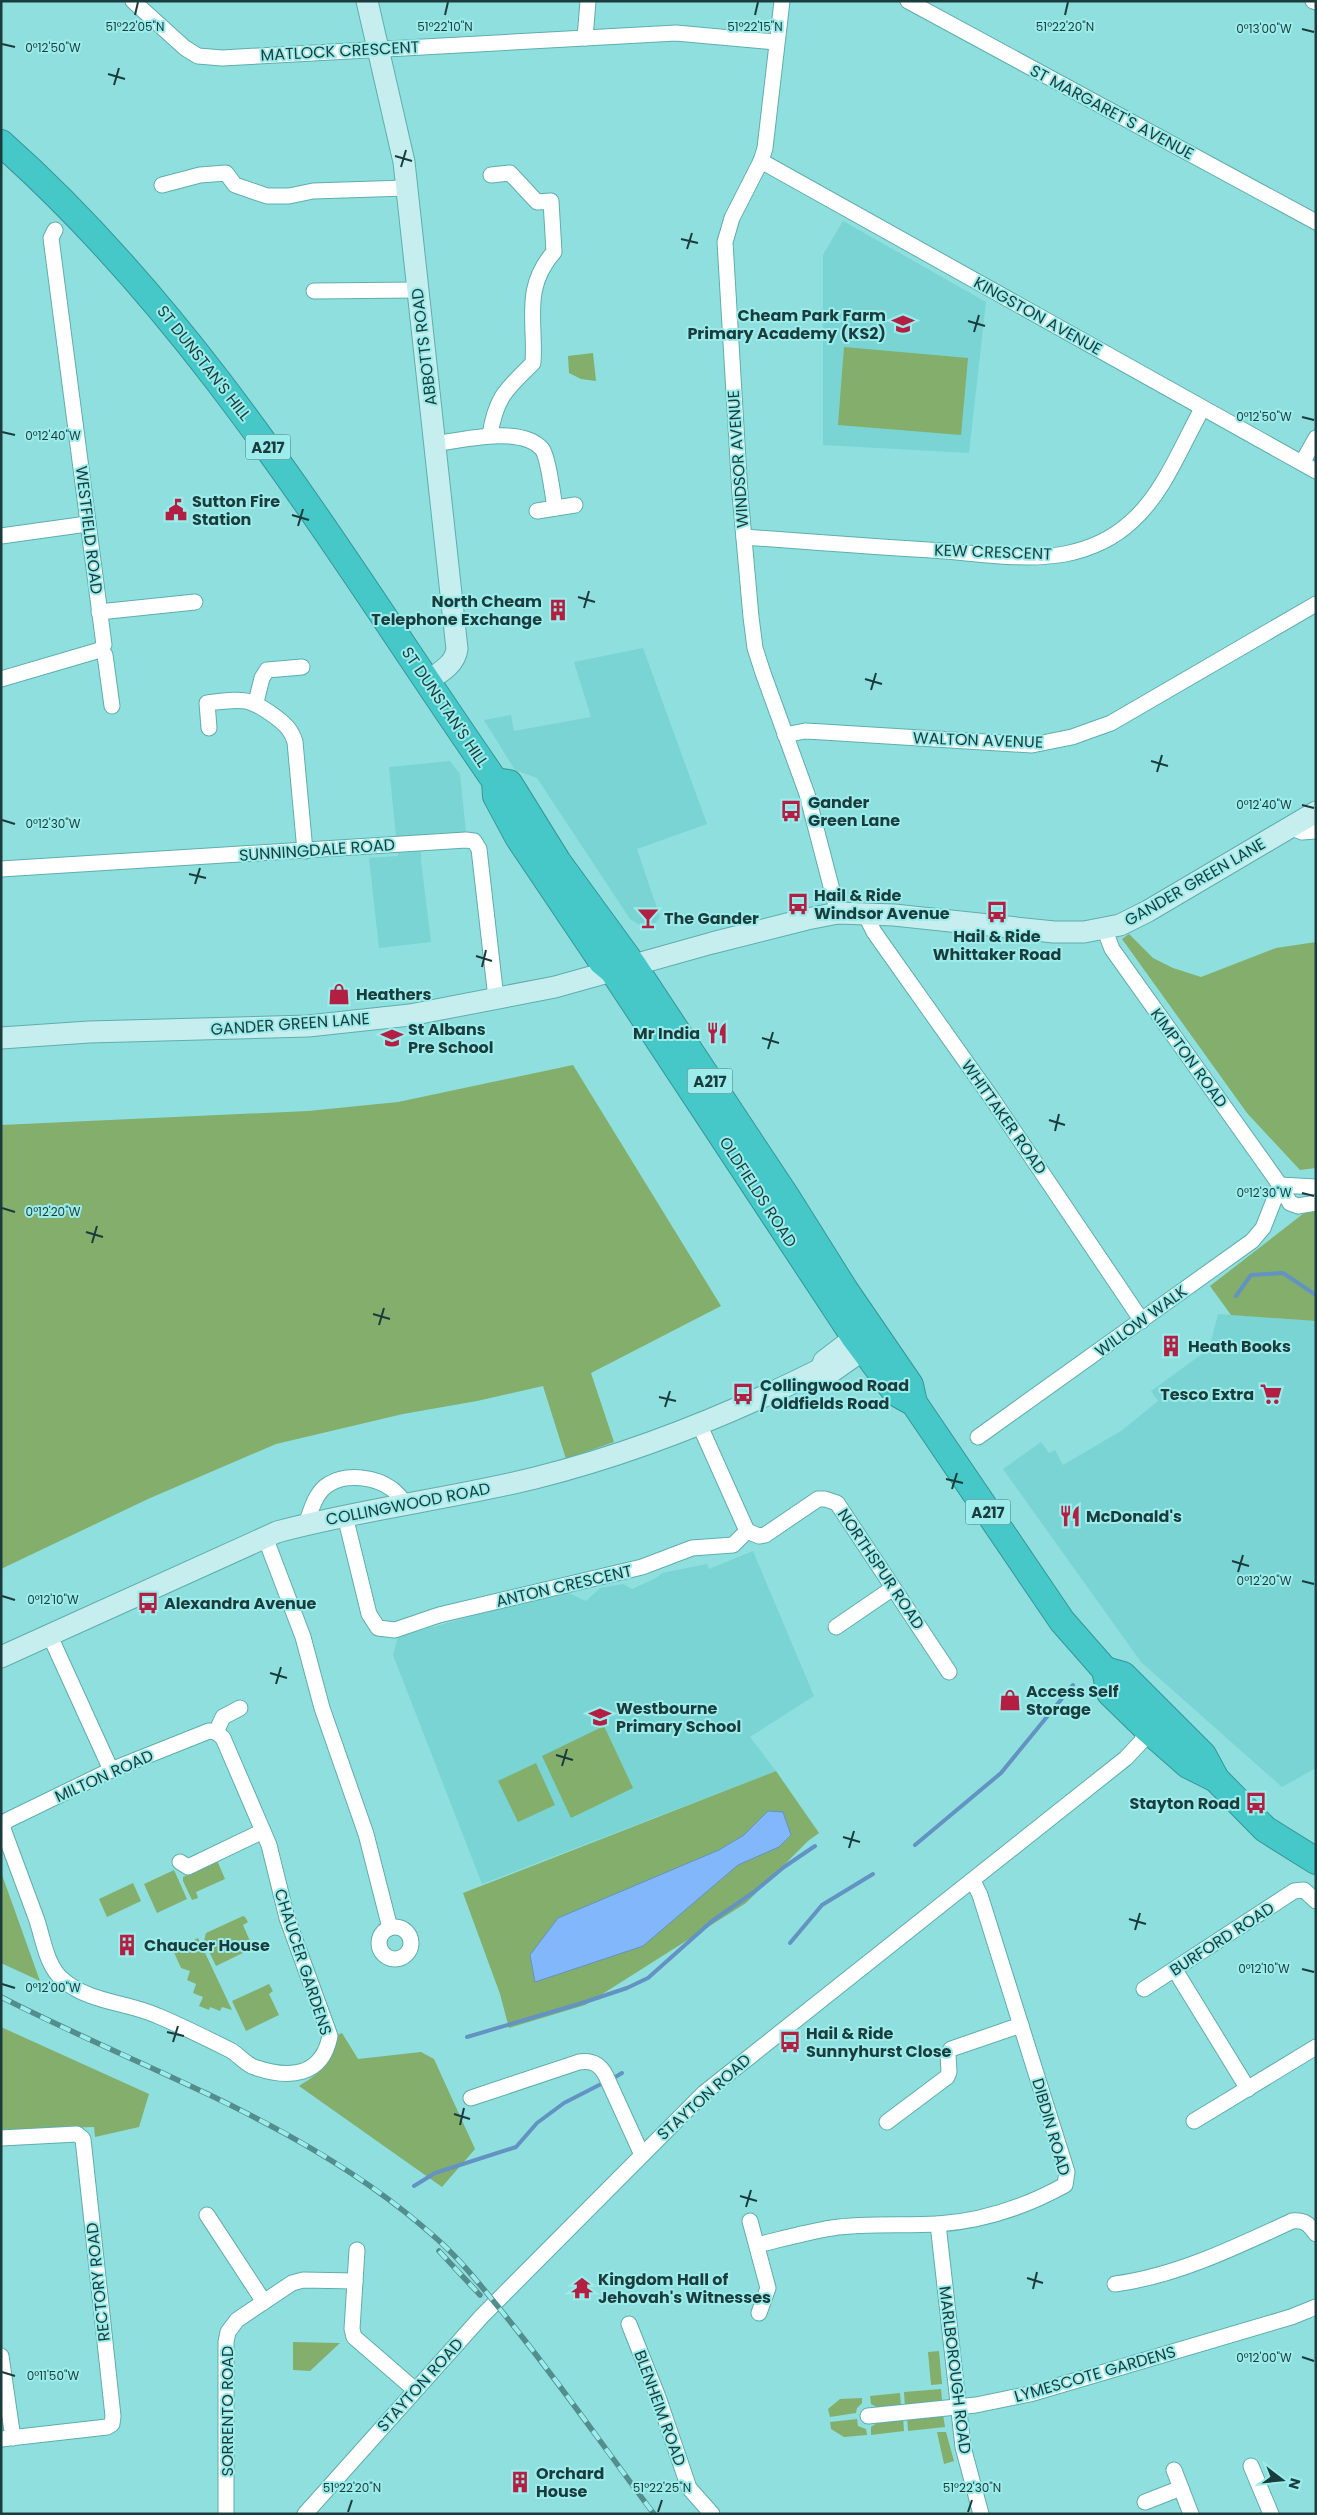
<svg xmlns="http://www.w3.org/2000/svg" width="1317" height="2515" font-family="Poppins,sans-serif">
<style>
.built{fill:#79d4d3}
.green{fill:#84ae6b}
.water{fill:#82b8fb;stroke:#6393c2}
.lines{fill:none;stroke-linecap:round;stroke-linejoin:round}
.stream{stroke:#6393c2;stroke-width:4}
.street-casing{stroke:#5eaead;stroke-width:17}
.secondary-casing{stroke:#5eaead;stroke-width:23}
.highway-casing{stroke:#369796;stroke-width:28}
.street{stroke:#fff;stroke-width:15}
.secondary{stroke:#c7eeee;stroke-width:21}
.highway{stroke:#45c8c7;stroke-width:26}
.rail-casing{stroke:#548d8d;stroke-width:5.5}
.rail{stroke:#9ceceb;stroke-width:4;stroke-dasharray:11;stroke-linecap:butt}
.ticks{fill:none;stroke:#1a3c3c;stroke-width:2}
.labels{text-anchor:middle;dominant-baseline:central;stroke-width:4;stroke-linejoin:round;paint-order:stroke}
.shield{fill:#9ceceb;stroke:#417170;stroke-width:1}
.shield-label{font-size:15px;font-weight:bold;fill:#1a3c3c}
.street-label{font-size:16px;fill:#1a3c3c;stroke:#9ceceb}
.poi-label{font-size:16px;font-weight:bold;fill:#1a3c3c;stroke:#9ceceb;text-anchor:start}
.ticks-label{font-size:12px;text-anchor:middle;fill:#1a3c3c;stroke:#9ceceb;stroke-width:4;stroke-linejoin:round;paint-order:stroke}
</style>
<rect width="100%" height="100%" fill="#8fdfde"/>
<g class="built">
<polygon points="843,221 986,302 969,453 823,445 823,255"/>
<polygon points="643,648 707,824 637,849 660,917 650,931 630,919 537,778 515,770 484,720 511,715 514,731 591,717 574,662"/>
<polygon points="450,761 460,774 466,832 421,835 421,861 431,942 379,948 369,858 398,856 389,767"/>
<polygon points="1218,1314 1316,1321 1316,1768 1282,1787 1141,1662 1003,1469 1041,1442 1049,1453 1055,1450 1063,1465 1121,1431 1158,1401 1151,1391 1209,1349"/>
<polygon points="753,1551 814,1696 750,1737 776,1771 482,1884 393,1655 398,1637 562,1590 586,1601 600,1588 623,1584 632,1589 656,1578 662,1573 707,1564 709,1569"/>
</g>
<g class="green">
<polygon points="844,347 968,358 961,435 838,425"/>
<polygon points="593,353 596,381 581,379 569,373 568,356"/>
<polygon points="1129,934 1153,958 1173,968 1201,977 1276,948 1316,942 1316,1168 1300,1170 1247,1113 1122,939"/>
<polygon points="573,1065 721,1306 591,1373 614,1442 566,1459 543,1386 477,1401 403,1414 276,1444 148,1499 1,1569 1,1125 308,1111 398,1102"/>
<polygon points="1316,1208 1316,1321 1231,1315 1210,1286 1308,1210"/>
<polygon points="604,1726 633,1788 571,1818 542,1756"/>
<polygon points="536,1763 555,1805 518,1822 498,1781"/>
<polygon points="776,1771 819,1833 808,1841 746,1903 585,2005 509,2028 500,1994 463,1893"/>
<polygon points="216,1858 225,1879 196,1892 198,1898 192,1900 183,1881 183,1877 213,1863"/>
<polygon points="174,1870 187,1899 157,1913 144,1884"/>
<polygon points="1,1872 40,1981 1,1963"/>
<polygon points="133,1883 141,1901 107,1917 99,1899"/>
<polygon points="243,1916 245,1917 248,1922 243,1925 253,1948 216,1966 204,1941 206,1933"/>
<polygon points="198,1938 232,2010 222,2007 220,2011 210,2007 209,2010 199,2006 203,1997 193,1993 196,1984 187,1980 190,1971 181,1968 173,1950"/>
<polygon points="269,1984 273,1991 269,1994 279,2015 246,2031 232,2001"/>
<polygon points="1,2027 149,2094 139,2127 95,2137 94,2127 1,2130"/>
<path d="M342,2033L358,2059L421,2052L434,2059L475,2149L442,2187L299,2086C325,2070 330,2064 337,2035Z"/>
<polygon points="293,2342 340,2343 310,2371 293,2370"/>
<polygon points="939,2351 942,2384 931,2385 928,2352"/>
<polygon points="941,2389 942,2401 939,2403 905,2406 904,2392"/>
<polygon points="900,2393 901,2406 880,2409 871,2404 870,2396"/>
<polygon points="862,2398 862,2403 857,2408 856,2413 830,2417 828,2409 840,2399"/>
<polygon points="943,2415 945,2427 908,2431 907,2417"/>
<polygon points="903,2417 904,2431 871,2435 871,2427 881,2420"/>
<polygon points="857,2419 858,2426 866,2429 867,2435 844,2437 831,2429 830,2422"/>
<polygon points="937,2432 946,2432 954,2461 944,2464"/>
</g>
<polygon class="water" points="768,1811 783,1812 791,1835 779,1847 738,1865 643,1946 535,1982 530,1955 558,1918 719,1850 744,1835"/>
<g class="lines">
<g class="stream">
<polyline points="1236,1296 1251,1275 1283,1273 1316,1295"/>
<polyline points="915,1845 1001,1773 1073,1685"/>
<polyline points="790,1943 822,1905 873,1874"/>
<polyline points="467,2037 582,2003 627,1988 648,1978 712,1921 754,1892 784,1867 815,1846"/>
<polyline points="612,2079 622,2073"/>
<polyline points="414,2186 435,2173 516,2147 537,2123 564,2103 605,2082"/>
</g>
<g class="street-casing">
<g id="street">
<polyline points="133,1 185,48 198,56 222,58 676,33 776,42"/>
<polyline points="782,1 765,148 761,161 732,218 725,242 740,494 751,617 755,648 763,673 807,794 838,913"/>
<polyline points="908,1 1316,222"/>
<polyline points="1313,1 1316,2"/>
<polyline points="585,38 588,1"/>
<polyline points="761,161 1316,471"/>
<polyline points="162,185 200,175 226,173 235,185 267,196 289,196 313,191 406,188"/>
<polyline points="55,230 51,238 104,645 100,650 105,655 112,706"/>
<polyline points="314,291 417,290"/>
<path d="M490,435C496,396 507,389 533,363C536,322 522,288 554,252L551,201L537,202L510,173L491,175"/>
<path d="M435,444C461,440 522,425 542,449C548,456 553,496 555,508"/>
<polyline points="1302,463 1316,438"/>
<polyline points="537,511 575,505"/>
<polyline points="1,536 87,524"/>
<path d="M744,537C811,542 877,547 944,551C983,554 1026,561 1065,554C1090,549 1113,539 1132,521C1163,494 1182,445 1202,409"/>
<polyline points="99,612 195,602"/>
<polyline points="1,679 100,650"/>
<polyline points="256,702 262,678 267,670 302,667"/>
<path d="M209,728L207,703C242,699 248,696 277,718C286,725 292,731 295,742L305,851"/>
<polyline points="785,735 805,731 823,732 1032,745 1072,737 1111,723 1316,604"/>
<polyline points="1290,827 1302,832 1316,831"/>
<polyline points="1,869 466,840 474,841 479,849 496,998"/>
<polyline points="868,913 868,920 874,932 993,1100 1142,1321"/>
<polyline points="1104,928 1112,949 1280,1185 1290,1203 1298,1206 1316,1203"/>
<polyline points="1280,1185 1316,1187"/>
<polyline points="700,1426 747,1531 759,1536 765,1535 818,1499 825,1499 837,1503 949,1672"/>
<polyline points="978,1437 1252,1241 1263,1228 1280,1185"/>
<polyline points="345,1516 369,1614 378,1628 395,1630 439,1615 642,1567 692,1548 733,1545 747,1531"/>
<path d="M306,1524C311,1511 315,1492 329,1484C347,1473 376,1477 392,1489C397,1493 402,1499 406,1504"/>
<polyline points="265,1537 303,1637 322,1708 366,1834 390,1928"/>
<polyline points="836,1627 893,1588"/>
<polyline points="50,1636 111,1770"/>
<path d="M209,1731L216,1732L223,1738L269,1845L287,1918L330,2036C322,2077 289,2079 254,2067C245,2064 238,2054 230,2050C206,2038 182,2026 158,2016C127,2002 90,2003 63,1980C45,1965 43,1935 35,1915C24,1885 13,1856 2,1826L8,1820L111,1770Z"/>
<polyline points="216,1732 223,1717 240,1708"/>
<polyline points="180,1862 188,1867 263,1831"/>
<circle cx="395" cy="1943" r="16"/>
<polyline points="1175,1970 1248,2089"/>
<polyline points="1144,1989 1294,1891 1304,1890 1316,1901"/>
<path d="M471,2098L579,2062C592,2060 600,2064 606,2076L642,2155"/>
<polyline points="1194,2121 1316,2047"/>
<polyline points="887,2122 947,2077 949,2072 948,2054 951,2049 1021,2025"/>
<polyline points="1,2138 77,2134 83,2139 113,2416 112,2424 107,2427 1,2439"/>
<polyline points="207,2215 264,2302"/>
<polyline points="750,2221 768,2288 759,2313"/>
<polyline points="938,2224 963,2447 981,2514"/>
<path d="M757,2245C782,2239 807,2232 832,2228C867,2223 903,2226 938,2224C985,2221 1025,2207 1065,2185L1067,2172L980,1895L973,1881"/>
<polyline points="357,2250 352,2329 354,2337 414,2389"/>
<path d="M1115,2284C1176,2276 1236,2247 1292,2221C1305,2220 1309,2224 1316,2234"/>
<polyline points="629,2324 658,2397 689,2488 712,2514"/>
<polyline points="1,2356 13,2438"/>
<polyline points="868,2416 976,2405 1030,2394 1291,2317 1316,2307"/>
<polyline points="1251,2466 1271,2514"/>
<polyline points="1174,2470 1191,2514"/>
<polyline points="1145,2502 1181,2488"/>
<polyline points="226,2514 226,2342 228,2332 237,2320 292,2283 303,2280 355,2281"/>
<polyline points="305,2514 482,2316 704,2093 1126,1758 1141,1742 1147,1729"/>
</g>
</g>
<g class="secondary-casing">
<g id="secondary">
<path d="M367,1L404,162L457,649C455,665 439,673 426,682"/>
<polyline points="1,1038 89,1032 308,1026 410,1015 555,987 712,943 807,919 838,913 894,915 1054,932 1084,932 1120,925 1148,911 1316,812"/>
<polyline points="821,1369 824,1361 867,1328"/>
<path d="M1,1657L277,1532C362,1509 450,1499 535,1478C635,1453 729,1415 821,1369L830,1373L877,1340"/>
</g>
</g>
<g class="highway-casing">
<g id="highway">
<path d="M1,143C205,324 341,559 495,781L496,796L518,837L602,962L613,971L855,1338L896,1393L914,1403"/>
<polyline points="495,781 509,783 558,862 633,965 786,1196 845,1290 910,1385 914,1403 1062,1621 1105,1670 1110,1693 1147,1729 1188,1765 1216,1779"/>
<polyline points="1105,1670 1123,1675 1203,1755 1216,1779 1265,1829 1316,1861"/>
</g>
</g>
<use href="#street" class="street"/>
<use href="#secondary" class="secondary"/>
<use href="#highway" class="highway"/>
<g class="rail-casing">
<g id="rail">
<path d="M1,1997C150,2073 311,2125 437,2239C464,2263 485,2291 508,2319C559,2382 605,2449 654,2514"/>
<polyline points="439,2251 480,2295"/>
</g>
</g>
<use href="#rail" class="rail"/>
</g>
<path class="ticks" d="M135,15L138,2M445,15L448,2M755,15L758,2M1065,15L1068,2M1302,29L1314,32M2,44L15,47M108,74L125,79M114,85L119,68M395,156L412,161M401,167L406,150M681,239L698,243M687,249L692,233M968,321L985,326M974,332L979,315M1302,417L1314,420M2,432L15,435M292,515L309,520M298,526L303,509M578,597L595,602M584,608L589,591M865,679L882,684M871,690L876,673M1151,761L1168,766M1157,772L1162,755M1302,805L1314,808M2,820L15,824M189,874L206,878M195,884L200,868M476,956L492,961M482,967L486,950M762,1038L779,1043M768,1049L773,1032M1049,1120L1065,1125M1055,1131L1059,1114M1302,1193L1314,1196M2,1208L15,1212M86,1232L103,1237M92,1243L97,1226M373,1314L390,1319M379,1325L384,1308M659,1397L676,1401M665,1407L670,1391M946,1479L963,1483M952,1489L957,1473M1232,1561L1249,1566M1238,1572L1243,1555M1302,1581L1314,1584M2,1596L15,1600M270,1673L287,1678M276,1684L281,1667M556,1755L573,1760M562,1766L567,1749M843,1837L860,1842M849,1848L854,1831M1129,1919L1146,1924M1135,1930L1140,1913M1302,1969L1314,1972M2,1984L15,1988M167,2032L184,2036M173,2042L178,2026M454,2114L470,2119M460,2125L464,2108M740,2196L757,2201M746,2207L751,2190M1027,2278L1043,2283M1033,2289L1037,2272M1302,2357L1314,2361M2,2372L15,2376M348,2512L352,2500M658,2512L662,2500M968,2512L972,2500"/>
<defs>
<g id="school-bare" transform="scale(1.725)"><path d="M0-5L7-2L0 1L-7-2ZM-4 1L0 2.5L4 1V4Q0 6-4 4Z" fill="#b21f42" stroke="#9ceceb" stroke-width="2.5" paint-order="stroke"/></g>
<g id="civic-bare" transform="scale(1.725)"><path d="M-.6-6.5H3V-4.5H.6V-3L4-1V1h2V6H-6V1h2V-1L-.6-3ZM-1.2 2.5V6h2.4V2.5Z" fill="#b21f42" stroke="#9ceceb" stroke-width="2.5" paint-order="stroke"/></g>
<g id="building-bare" transform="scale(1.725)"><path d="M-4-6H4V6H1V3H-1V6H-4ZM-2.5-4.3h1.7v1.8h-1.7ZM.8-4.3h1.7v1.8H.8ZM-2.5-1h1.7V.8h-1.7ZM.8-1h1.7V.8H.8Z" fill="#b21f42" stroke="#9ceceb" stroke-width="2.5" paint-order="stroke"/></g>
<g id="bus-bare" transform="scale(1.725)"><path d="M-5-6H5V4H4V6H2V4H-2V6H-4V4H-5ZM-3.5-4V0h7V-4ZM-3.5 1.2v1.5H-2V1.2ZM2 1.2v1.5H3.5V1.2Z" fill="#b21f42" stroke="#9ceceb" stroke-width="2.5" paint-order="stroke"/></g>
<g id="bar-bare" transform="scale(1.725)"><path d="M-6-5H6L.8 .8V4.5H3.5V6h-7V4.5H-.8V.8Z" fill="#b21f42" stroke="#9ceceb" stroke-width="2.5" paint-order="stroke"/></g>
<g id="shop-bare" transform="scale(1.725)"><path d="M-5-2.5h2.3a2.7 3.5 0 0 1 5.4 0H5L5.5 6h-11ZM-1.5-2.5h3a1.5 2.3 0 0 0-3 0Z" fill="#b21f42" stroke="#9ceceb" stroke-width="2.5" paint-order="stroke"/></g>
<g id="restaurant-bare" transform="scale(1.725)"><path d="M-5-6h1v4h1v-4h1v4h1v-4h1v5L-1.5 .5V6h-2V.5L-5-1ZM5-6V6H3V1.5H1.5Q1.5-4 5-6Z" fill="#b21f42" stroke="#9ceceb" stroke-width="2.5" paint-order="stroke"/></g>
<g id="supermarket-bare" transform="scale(1.725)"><path d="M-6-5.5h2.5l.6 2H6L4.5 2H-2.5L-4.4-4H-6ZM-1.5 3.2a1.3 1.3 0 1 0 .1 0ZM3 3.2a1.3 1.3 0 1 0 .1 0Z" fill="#b21f42" stroke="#9ceceb" stroke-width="2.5" paint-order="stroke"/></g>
<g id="temple-bare" transform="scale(1.725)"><path d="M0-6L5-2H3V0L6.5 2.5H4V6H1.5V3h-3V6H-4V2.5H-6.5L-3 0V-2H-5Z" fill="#b21f42" stroke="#9ceceb" stroke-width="2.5" paint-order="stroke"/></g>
</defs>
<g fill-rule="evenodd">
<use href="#school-bare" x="903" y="324"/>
<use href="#civic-bare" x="176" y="510"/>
<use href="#building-bare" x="558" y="610"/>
<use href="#bus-bare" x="791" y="811"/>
<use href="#bus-bare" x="798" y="904"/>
<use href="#bus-bare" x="997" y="912"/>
<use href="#bar-bare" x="648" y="918"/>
<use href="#shop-bare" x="339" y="994"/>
<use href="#restaurant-bare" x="717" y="1033"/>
<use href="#school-bare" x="392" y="1038"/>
<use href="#building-bare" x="1171" y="1346"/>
<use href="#bus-bare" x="743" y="1394"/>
<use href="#supermarket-bare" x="1271" y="1394"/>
<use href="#restaurant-bare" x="1070" y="1516"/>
<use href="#bus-bare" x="148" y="1603"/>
<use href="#shop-bare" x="1010" y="1700"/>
<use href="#school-bare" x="600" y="1717"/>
<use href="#bus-bare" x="1256" y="1803"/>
<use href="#building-bare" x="127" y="1945"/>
<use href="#bus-bare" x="790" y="2042"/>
<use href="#temple-bare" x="582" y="2288"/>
<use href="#building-bare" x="520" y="2482"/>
</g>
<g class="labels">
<g class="shield">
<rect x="245.5" y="434.5" width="45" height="25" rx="4"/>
<rect x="687.5" y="1068.5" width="45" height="25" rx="4"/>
<rect x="965.5" y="1499.5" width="45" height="25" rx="4"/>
</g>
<g class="shield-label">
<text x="268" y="447">A217</text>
<text x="710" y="1081">A217</text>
<text x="988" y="1512">A217</text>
</g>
<g class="street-label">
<text transform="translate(340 51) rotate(-3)">MATLOCK CRESCENT</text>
<text transform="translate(1112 112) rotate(28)">ST MARGARET'S AVENUE</text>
<text transform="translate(1038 316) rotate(29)">KINGSTON AVENUE</text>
<text transform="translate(424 347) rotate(-97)">ABBOTTS ROAD</text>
<text transform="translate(204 363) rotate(52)">ST DUNSTAN'S HILL</text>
<text transform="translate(738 459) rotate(-94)">WINDSOR AVENUE</text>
<text transform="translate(89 530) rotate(83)">WESTFIELD ROAD</text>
<text transform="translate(993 552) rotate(2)">KEW CRESCENT</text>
<text transform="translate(445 707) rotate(56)">ST DUNSTAN'S HILL</text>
<text transform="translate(978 740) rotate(2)">WALTON AVENUE</text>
<text transform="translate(317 850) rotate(-4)">SUNNINGDALE ROAD</text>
<text transform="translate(1195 882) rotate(-30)">GANDER GREEN LANE</text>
<text transform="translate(290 1024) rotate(-4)">GANDER GREEN LANE</text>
<text transform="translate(1189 1058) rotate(54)">KIMPTON ROAD</text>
<text transform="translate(1004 1117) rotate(55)">WHITTAKER ROAD</text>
<text transform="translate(758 1192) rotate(57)">OLDFIELDS ROAD</text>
<text transform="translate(1141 1321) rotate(-36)">WILLOW WALK</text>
<text transform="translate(408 1504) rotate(-11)">COLLINGWOOD ROAD</text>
<text transform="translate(881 1569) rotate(56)">NORTHSPUR ROAD</text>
<text transform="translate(564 1586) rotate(-13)">ANTON CRESCENT</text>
<text transform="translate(104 1776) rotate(-24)">MILTON ROAD</text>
<text transform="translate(1222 1939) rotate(-33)">BURFORD ROAD</text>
<text transform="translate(303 1962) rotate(72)">CHAUCER GARDENS</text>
<text transform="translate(704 2097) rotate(-42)">STAYTON ROAD</text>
<text transform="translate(1051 2127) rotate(74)">DIBDIN ROAD</text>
<text transform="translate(98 2282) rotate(-96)">RECTORY ROAD</text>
<text transform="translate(955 2370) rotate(83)">MARLBOROUGH ROAD</text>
<text transform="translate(1095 2374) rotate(-16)">LYMESCOTE GARDENS</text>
<text transform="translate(420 2385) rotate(-48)">STAYTON ROAD</text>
<text transform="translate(660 2408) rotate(70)">BLENHEIM ROAD</text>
<text transform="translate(227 2411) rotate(-90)">SORRENTO ROAD</text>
</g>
<g class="poi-label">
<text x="886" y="315" text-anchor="end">Cheam Park Farm<tspan x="886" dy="18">Primary Academy (KS2)</tspan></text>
<text x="192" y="501">Sutton Fire<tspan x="192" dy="18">Station</tspan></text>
<text x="542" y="601" text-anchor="end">North Cheam<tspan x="542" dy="18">Telephone Exchange</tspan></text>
<text x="808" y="802">Gander<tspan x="808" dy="18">Green Lane</tspan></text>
<text x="814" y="895">Hail &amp; Ride<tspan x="814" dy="18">Windsor Avenue</tspan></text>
<text x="664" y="918">The Gander</text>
<text x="997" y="936" text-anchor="middle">Hail &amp; Ride<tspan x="997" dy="18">Whittaker Road</tspan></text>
<text x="356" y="994">Heathers</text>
<text x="408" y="1029">St Albans<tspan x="408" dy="18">Pre School</tspan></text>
<text x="700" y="1033" text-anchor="end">Mr India</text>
<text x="1188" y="1346">Heath Books</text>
<text x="760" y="1385">Collingwood Road<tspan x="760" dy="18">/ Oldfields Road</tspan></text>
<text x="1254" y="1394" text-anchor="end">Tesco Extra</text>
<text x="1086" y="1516">McDonald's</text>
<text x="164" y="1603">Alexandra Avenue</text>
<text x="1026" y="1691">Access Self<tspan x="1026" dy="18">Storage</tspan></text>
<text x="616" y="1708">Westbourne<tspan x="616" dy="18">Primary School</tspan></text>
<text x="1240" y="1803" text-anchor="end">Stayton Road</text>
<text x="144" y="1945">Chaucer House</text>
<text x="806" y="2033">Hail &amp; Ride<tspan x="806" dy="18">Sunnyhurst Close</tspan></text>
<text x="598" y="2279">Kingdom Hall of<tspan x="598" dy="18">Jehovah's Witnesses</tspan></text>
<text x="536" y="2473">Orchard<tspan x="536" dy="18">House</tspan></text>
</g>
</g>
<g class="ticks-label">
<text x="135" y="31">51°22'05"N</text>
<text x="445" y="31">51°22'10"N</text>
<text x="755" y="31">51°22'15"N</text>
<text x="1065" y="31">51°22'20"N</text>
<text x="1264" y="33">0°13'00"W</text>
<text x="53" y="52">0°12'50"W</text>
<text x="1264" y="421">0°12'50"W</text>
<text x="53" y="440">0°12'40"W</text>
<text x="1264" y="809">0°12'40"W</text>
<text x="53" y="828">0°12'30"W</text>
<text x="1264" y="1197">0°12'30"W</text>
<text x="53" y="1216">0°12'20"W</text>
<text x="1264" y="1585">0°12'20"W</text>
<text x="53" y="1604">0°12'10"W</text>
<text x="1264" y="1973">0°12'10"W</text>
<text x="53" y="1992">0°12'00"W</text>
<text x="1264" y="2362">0°12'00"W</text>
<text x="53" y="2380">0°11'50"W</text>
<text x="352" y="2492">51°22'20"N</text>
<text x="662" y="2492">51°22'25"N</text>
<text x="972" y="2492">51°22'30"N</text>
</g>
<rect width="1317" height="2515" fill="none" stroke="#1a3c3c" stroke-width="5"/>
<g transform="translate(1282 2480) rotate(106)" stroke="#9ceceb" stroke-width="4" paint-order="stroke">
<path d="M0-4L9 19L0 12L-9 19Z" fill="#1a3c3c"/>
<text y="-8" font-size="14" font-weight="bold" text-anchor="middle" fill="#1a3c3c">N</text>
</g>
</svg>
